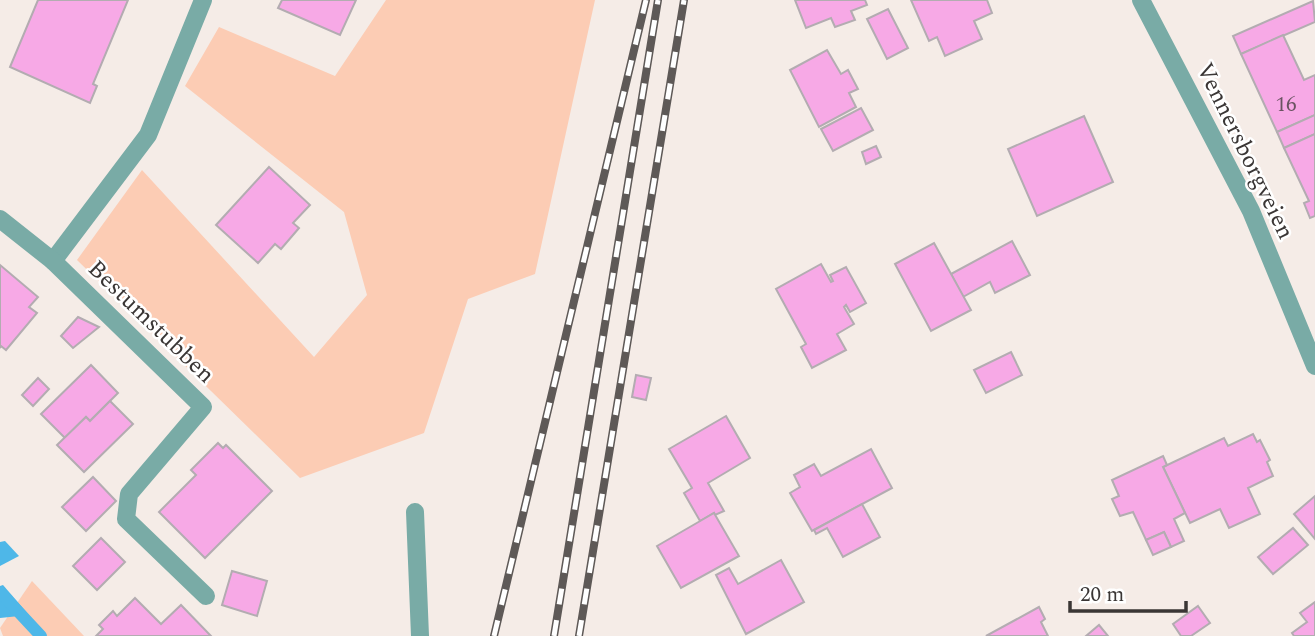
<svg xmlns="http://www.w3.org/2000/svg" width="1315" height="636" font-family="Spectral,serif">
<style>
.green{fill:#fcccb4}
.water{fill:#4eb7e8}
.lines{fill:none;stroke-linecap:round;stroke-linejoin:round}
.stream{stroke:#4eb7e8;stroke-width:12}
.building{fill:#f7a9e6;stroke:#b3acb1;stroke-width:2}
.service{stroke:#79aba6;stroke-width:18}
.minor{stroke:#79aba6;stroke-width:18}
.rail-casing{stroke:#5e5957;stroke-width:8}
.rail{stroke:#fff;stroke-width:5;stroke-dasharray:16;stroke-linecap:butt}
.labels{text-anchor:middle;dominant-baseline:central;stroke-width:5;stroke-linejoin:round;paint-order:stroke}
.number-label{font-size:21px;fill:#695361}
.street-label{font-size:24px;fill:#3a3635;stroke:#fff}
</style>
<rect width="100%" height="100%" fill="#f5ece7"/>
<g class="green">
<polygon points="386,0 595,0 535,274 468,299 424,433 300,478 77,260 142,170 314,357 367,295 344,212 185,86 219,27 335,76"/>
<polygon points="32,581 84,636 3,636 0,628"/>
</g>
<g class="water">
<polygon points="5,541 19,556 0,566 0,542"/>
<polygon points="3,585 29,615 0,618 0,586"/>
</g>
<g class="lines">
<polyline class="stream" points="0,592 41,636"/>
</g>
<g class="building">
<polygon points="38,0 128,0 93,84 97,86 90,103 10,67"/>
<polygon points="282,0 356,0 340,35 278,8"/>
<polygon points="795,0 865,0 867,5 851,11 855,20 835,27 831,18 806,28"/>
<polygon points="911,0 987,0 992,13 974,21 982,39 945,56 937,37 929,41"/>
<polygon points="1313,1 1315,22 1241,54 1233,36"/>
<polygon points="888,9 908,48 887,59 867,19"/>
<polygon points="1283,35 1304,80 1315,75 1315,115 1277,132 1241,54"/>
<polygon points="827,50 841,74 848,70 858,89 849,93 856,107 819,127 790,70"/>
<polygon points="861,108 873,130 833,151 821,129"/>
<polygon points="1315,115 1315,134 1284,148 1277,132"/>
<polygon points="1084,116 1113,182 1037,216 1008,149"/>
<polygon points="1315,134 1315,216 1310,218 1304,203 1309,201 1284,148"/>
<polygon points="876,146 881,157 866,164 862,152"/>
<polygon points="269,167 310,205 293,223 299,228 281,249 275,244 258,263 216,225"/>
<polygon points="1012,241 1030,275 995,293 990,282 963,297 951,274"/>
<polygon points="934,243 971,310 931,331 895,264"/>
<polygon points="821,264 831,282 833,281 830,275 846,267 866,303 850,312 846,305 844,307 854,324 837,334 846,350 812,368 801,347 806,344 776,289"/>
<polygon points="0,265 38,297 29,307 37,313 6,350 1,346 0,348"/>
<polygon points="78,317 99,327 73,348 61,336"/>
<polygon points="1011,352 1022,375 986,393 974,370"/>
<polygon points="91,365 118,393 90,421 86,417 65,438 41,414"/>
<polygon points="636,375 651,378 646,400 632,397"/>
<polygon points="38,378 49,389 33,406 22,395"/>
<polygon points="110,401 133,424 84,472 57,445 86,417 90,421"/>
<polygon points="726,416 750,458 708,483 724,511 715,515 714,513 700,521 684,493 692,488 669,449"/>
<polygon points="1253,434 1257,442 1260,440 1270,460 1267,462 1273,476 1248,488 1260,514 1229,528 1220,509 1190,523 1163,467 1224,438 1228,446"/>
<polygon points="218,443 223,448 226,445 272,491 205,558 159,512 196,475 191,470"/>
<polygon points="871,449 892,488 812,531 790,493 800,487 794,475 814,464 821,476"/>
<polygon points="1163,456 1167,465 1163,467 1185,513 1174,519 1184,541 1171,547 1164,532 1146,540 1133,512 1120,516 1112,499 1119,496 1112,480"/>
<polygon points="93,477 116,501 86,531 62,507"/>
<polygon points="1315,496 1315,539 1294,514"/>
<polygon points="862,504 880,537 843,557 827,528 816,534 814,530"/>
<polygon points="714,513 739,556 681,588 657,546"/>
<polygon points="1293,528 1308,545 1273,574 1258,557"/>
<polygon points="1164,532 1171,547 1153,555 1146,540"/>
<polygon points="101,538 125,562 97,590 73,566"/>
<polygon points="781,560 804,602 746,634 716,575 729,568 738,584"/>
<polygon points="232,571 267,581 257,616 222,605"/>
<polygon points="135,598 161,624 181,605 211,636 96,636 103,629 99,625 113,611 117,616"/>
<polygon points="1315,602 1315,636 1294,636 1292,633 1307,622 1300,613"/>
<polygon points="1198,606 1210,623 1191,636 1181,636 1173,624"/>
<polygon points="1039,607 1045,619 1041,622 1048,636 986,636"/>
<polygon points="1099,625 1108,636 1086,636"/>
</g>
<g class="lines">
<g class="service">
<polyline points="53,261 148,135 203,0"/>
<polyline points="415,512 420,636"/>
</g>
<g class="minor">
<polyline points="1141,0 1251,211 1315,366"/>
<polyline points="0,219 53,261 203,407 129,494 126,519 206,596"/>
</g>
<g class="rail-casing">
<g id="rail">
<polyline points="494,636 646,0"/>
<polyline points="554,636 658,0"/>
<polyline points="579,636 684,0"/>
</g>
</g>
<use href="#rail" class="rail"/>
</g>
<g class="labels">
<g class="number-label">
<text x="1286" y="105">16</text>
</g>
<g class="street-label">
<text transform="translate(1245 151) rotate(64)">Vennersborgveien</text>
<text transform="translate(151 322) rotate(44)">Bestumstubben</text>
</g>
</g>
<path d="M1070 601v10h116v-10" fill="none" stroke="#3a3635" stroke-width="3.5"/>
<text x="1080" y="601" font-size="21" fill="#3a3635" stroke="#ffffff" stroke-width="5" paint-order="stroke">20 m</text>
</svg>
